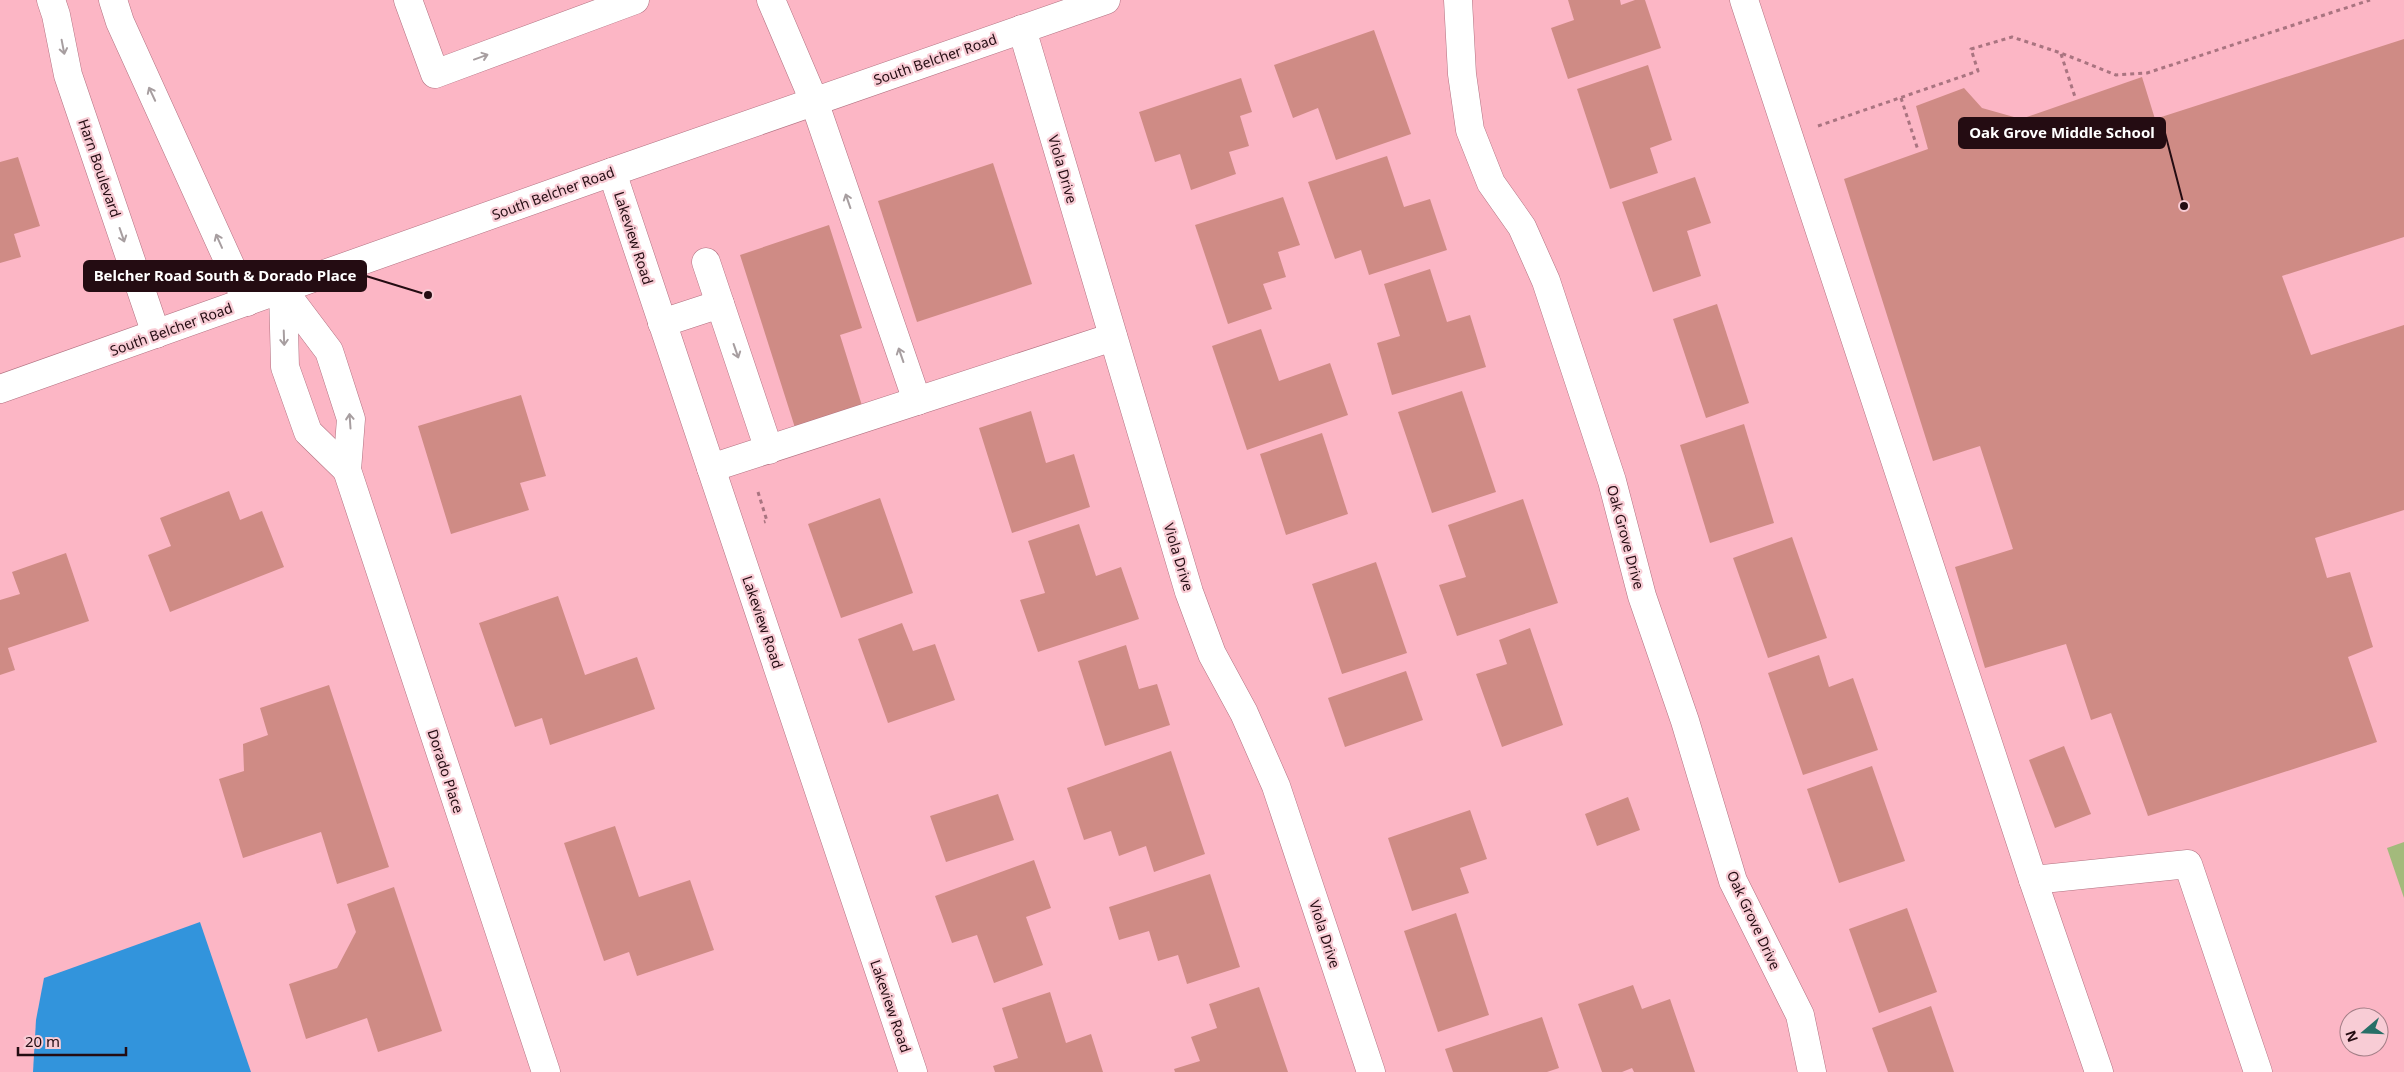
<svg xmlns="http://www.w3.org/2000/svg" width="2404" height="1072" font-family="'Noto Sans',sans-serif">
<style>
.green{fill:#a3ba7c}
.water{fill:#3294dc}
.building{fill:#cf8b85}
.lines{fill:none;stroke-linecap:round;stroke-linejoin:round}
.minor-casing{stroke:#b17180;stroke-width:29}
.major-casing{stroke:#b17180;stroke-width:29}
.path{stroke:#a97480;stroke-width:3;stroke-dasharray:4 4;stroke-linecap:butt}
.minor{stroke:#fff;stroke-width:28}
.major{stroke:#fff;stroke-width:28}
.oneway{stroke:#a79ea0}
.labels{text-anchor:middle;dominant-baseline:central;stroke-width:4.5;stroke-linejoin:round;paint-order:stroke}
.street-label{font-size:14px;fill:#240c12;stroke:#f8ccd5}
.leader{fill:none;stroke:#240c12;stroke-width:2}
.callout-dot{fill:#240c12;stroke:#f8ccd5;stroke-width:2}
.callout{fill:#240c12;stroke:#240c12;stroke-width:2}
.callout-label{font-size:15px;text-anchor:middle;font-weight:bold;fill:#fff}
</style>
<rect width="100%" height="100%" fill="#fcb6c5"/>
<polygon class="green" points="2404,842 2404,898 2387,848"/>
<polygon class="water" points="200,922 251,1072 33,1072 36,1020 44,978"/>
<g class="building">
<polygon points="1568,0 1620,0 1621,5 1635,0 1645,0 1661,48 1568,79 1551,28 1574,20"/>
<polygon points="1374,30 1411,134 1336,160 1318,108 1293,118 1274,65"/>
<polygon points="2404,39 2404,237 2282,276 2311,355 2404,325 2404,510 2315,538 2327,578 2350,572 2373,647 2348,657 2377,742 2148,816 2111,713 2091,720 2066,644 1985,668 1955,567 2013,549 1980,446 1933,461 1844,179 1928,149 1916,106 1964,88 1982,108 2021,119 2142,77 2155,119"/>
<polygon points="1648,65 1672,140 1650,148 1658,173 1610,189 1577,89"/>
<polygon points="1241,78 1252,112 1240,116 1249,146 1229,152 1236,174 1191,190 1180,154 1155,162 1139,112"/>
<polygon points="1387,156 1404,207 1430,199 1447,250 1369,275 1361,250 1335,259 1308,182"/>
<polygon points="18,157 40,226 14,234 21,257 0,263 0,162"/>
<polygon points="993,163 1032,284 917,322 878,201"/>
<polygon points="1695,177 1711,223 1687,231 1701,276 1653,292 1622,202"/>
<polygon points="1283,197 1300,245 1278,252 1286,277 1263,284 1272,309 1228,324 1195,225"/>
<polygon points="829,225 862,328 840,335 864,412 797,434 740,255"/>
<polygon points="1430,269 1447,322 1470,315 1486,367 1392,395 1377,343 1400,336 1384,284"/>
<polygon points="1717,304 1749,403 1706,418 1673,319"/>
<polygon points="1261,329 1279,381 1330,363 1348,415 1247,450 1212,346"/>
<polygon points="1462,391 1496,492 1432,513 1398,412"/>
<polygon points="521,395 546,476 520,483 529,510 451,534 418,426"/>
<polygon points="1031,411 1046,463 1074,454 1090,507 1012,533 979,428"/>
<polygon points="1744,424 1774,523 1710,543 1680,445"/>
<polygon points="1322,433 1348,514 1286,535 1260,454"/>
<polygon points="229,491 240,520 262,511 284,567 170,612 148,555 171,546 160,518"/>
<polygon points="880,498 913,593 841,618 808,524"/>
<polygon points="1523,499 1558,603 1457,636 1439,585 1466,577 1448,525"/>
<polygon points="1079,524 1096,576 1121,567 1139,619 1038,652 1020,600 1045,593 1028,541"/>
<polygon points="1792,537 1827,638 1768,658 1733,558"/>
<polygon points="66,553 89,621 8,648 15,670 0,675 0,600 20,594 12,572"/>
<polygon points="1376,562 1407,653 1342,674 1312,584"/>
<polygon points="558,596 585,675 637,657 655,709 550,745 542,718 515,727 479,623"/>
<polygon points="902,623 913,651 935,644 955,700 888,723 858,639"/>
<polygon points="1530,628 1563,725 1502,747 1476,674 1507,664 1499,640"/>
<polygon points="1126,645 1139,689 1157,684 1170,725 1105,746 1078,661"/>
<polygon points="1819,655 1829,687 1853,678 1878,750 1803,775 1768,673"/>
<polygon points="1406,671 1423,720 1345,747 1328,698"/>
<polygon points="329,685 389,867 337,884 321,832 243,858 219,779 244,771 243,744 268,735 260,708"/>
<polygon points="2064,746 2091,814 2055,828 2029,760"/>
<polygon points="1171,751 1205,854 1154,872 1146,846 1119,856 1111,831 1084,840 1067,788"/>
<polygon points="1872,766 1905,861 1839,883 1807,789"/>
<polygon points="998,794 1014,840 946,862 930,816"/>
<polygon points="1628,797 1640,830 1597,846 1585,814"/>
<polygon points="1470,810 1487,859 1460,868 1469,893 1412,911 1388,838"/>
<polygon points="615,826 639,897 690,880 714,950 637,976 629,952 604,961 564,843"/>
<polygon points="1034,860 1051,908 1026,917 1043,965 994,983 977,935 952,943 935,896"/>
<polygon points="1210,874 1240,967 1187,984 1178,955 1158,961 1149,931 1119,940 1109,907"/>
<polygon points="394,887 442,1031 378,1052 367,1018 306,1039 289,984 337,968 356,932 347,904"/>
<polygon points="1907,908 1937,992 1879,1013 1849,929"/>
<polygon points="1456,913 1489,1015 1438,1032 1404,931"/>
<polygon points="1633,985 1642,1009 1670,999 1695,1072 1634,1072 1632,1068 1622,1072 1602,1072 1578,1004"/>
<polygon points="1259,987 1288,1072 1175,1072 1174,1069 1200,1061 1191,1037 1217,1028 1209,1004"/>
<polygon points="1050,992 1066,1043 1091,1034 1103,1072 995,1072 993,1066 1018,1058 1002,1008"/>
<polygon points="1931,1006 1954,1072 1888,1072 1872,1028"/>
<polygon points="1542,1017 1559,1068 1547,1072 1453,1072 1445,1049"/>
</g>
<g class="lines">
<g class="minor-casing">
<g id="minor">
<polyline points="51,0 56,15 68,75 156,334"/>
<polyline points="113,0 120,22 247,302"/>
<polyline points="408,0 435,74 635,0"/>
<polyline points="771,0 814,101 917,401"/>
<polyline points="1458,0 1462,74 1470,130 1491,183 1522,227 1546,281 1612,481 1642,596 1685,721 1733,881 1800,1015 1812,1072"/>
<polyline points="1744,0 2033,880 2188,864 2258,1072"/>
<polyline points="1022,29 1189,592 1212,654 1244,713 1276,786 1371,1072"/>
<polyline points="612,172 913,1072"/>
<polyline points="706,262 769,450"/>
<polyline points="283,290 329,351 331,357 351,419 347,470 546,1072"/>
<polyline points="283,290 285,367 308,432 347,470"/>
<polyline points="662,323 720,304"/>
<polyline points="711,468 1113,337"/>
<polyline points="2033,880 2099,1072"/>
</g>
</g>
<g class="major-casing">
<polyline id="major" points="0,389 612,172 1106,0"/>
</g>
<g class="path">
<polyline points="2061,54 2075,97"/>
<polyline points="1901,98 1918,150"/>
<polyline points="1818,126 1978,71 1971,49 2012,37 2061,53 2116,75 2147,73 2370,0"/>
<polyline points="758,492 767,521 764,522"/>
</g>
<use href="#minor" class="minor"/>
<use href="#major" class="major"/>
</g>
<defs><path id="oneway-shaft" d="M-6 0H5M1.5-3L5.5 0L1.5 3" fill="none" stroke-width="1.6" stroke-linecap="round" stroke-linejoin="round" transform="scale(1.25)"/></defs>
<g class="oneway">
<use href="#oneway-shaft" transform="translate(63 47) rotate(79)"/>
<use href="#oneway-shaft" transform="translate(481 57) rotate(-20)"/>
<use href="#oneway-shaft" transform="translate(152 94) rotate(-115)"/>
<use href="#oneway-shaft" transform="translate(848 201) rotate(-109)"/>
<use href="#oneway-shaft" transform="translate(122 235) rotate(71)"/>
<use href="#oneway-shaft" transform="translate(219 241) rotate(-114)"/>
<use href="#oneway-shaft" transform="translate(284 338) rotate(88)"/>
<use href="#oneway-shaft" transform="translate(736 351) rotate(71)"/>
<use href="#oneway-shaft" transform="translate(901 355) rotate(-109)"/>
<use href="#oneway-shaft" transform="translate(350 421) rotate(-94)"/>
</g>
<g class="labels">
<g class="street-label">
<text transform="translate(935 59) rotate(-19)">South Belcher Road</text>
<text transform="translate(100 168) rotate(71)">Harn Boulevard</text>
<text transform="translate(1063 169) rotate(74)">Viola Drive</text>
<text transform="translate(553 193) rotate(-20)">South Belcher Road</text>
<text transform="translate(634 238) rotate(72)">Lakeview Road</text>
<text transform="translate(171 329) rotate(-20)">South Belcher Road</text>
<text transform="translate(1626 537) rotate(75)">Oak Grove Drive</text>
<text transform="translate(1179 557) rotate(73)">Viola Drive</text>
<text transform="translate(763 622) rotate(71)">Lakeview Road</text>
<text transform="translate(446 771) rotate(72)">Dorado Place</text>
<text transform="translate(1754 920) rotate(65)">Oak Grove Drive</text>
<text transform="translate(1325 934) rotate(72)">Viola Drive</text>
<text transform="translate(891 1006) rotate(71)">Lakeview Road</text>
</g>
</g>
<path class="leader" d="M2184 206L2165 133M428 295L366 276"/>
<g class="callout-dot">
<circle cx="2184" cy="206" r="5"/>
<circle cx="428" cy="295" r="5"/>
</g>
<g class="callout">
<rect x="1959" y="118" width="206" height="30" rx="5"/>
<rect x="84" y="261" width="282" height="30" rx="5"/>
</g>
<g class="callout-label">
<text x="2062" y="138">Oak Grove Middle School</text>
<text x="225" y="281">Belcher Road South &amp; Dorado Place</text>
</g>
<g transform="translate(2364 1032) rotate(251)"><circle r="24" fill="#f8ccd5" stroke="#a37f87"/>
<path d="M0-4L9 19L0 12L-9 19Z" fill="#276f67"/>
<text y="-8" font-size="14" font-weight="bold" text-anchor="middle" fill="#240c12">N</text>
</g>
<path d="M18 1047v8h108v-8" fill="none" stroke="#240c12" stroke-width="2.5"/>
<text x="25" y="1047" font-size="15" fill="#240c12" stroke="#f8ccd5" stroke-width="4" paint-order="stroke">20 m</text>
</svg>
